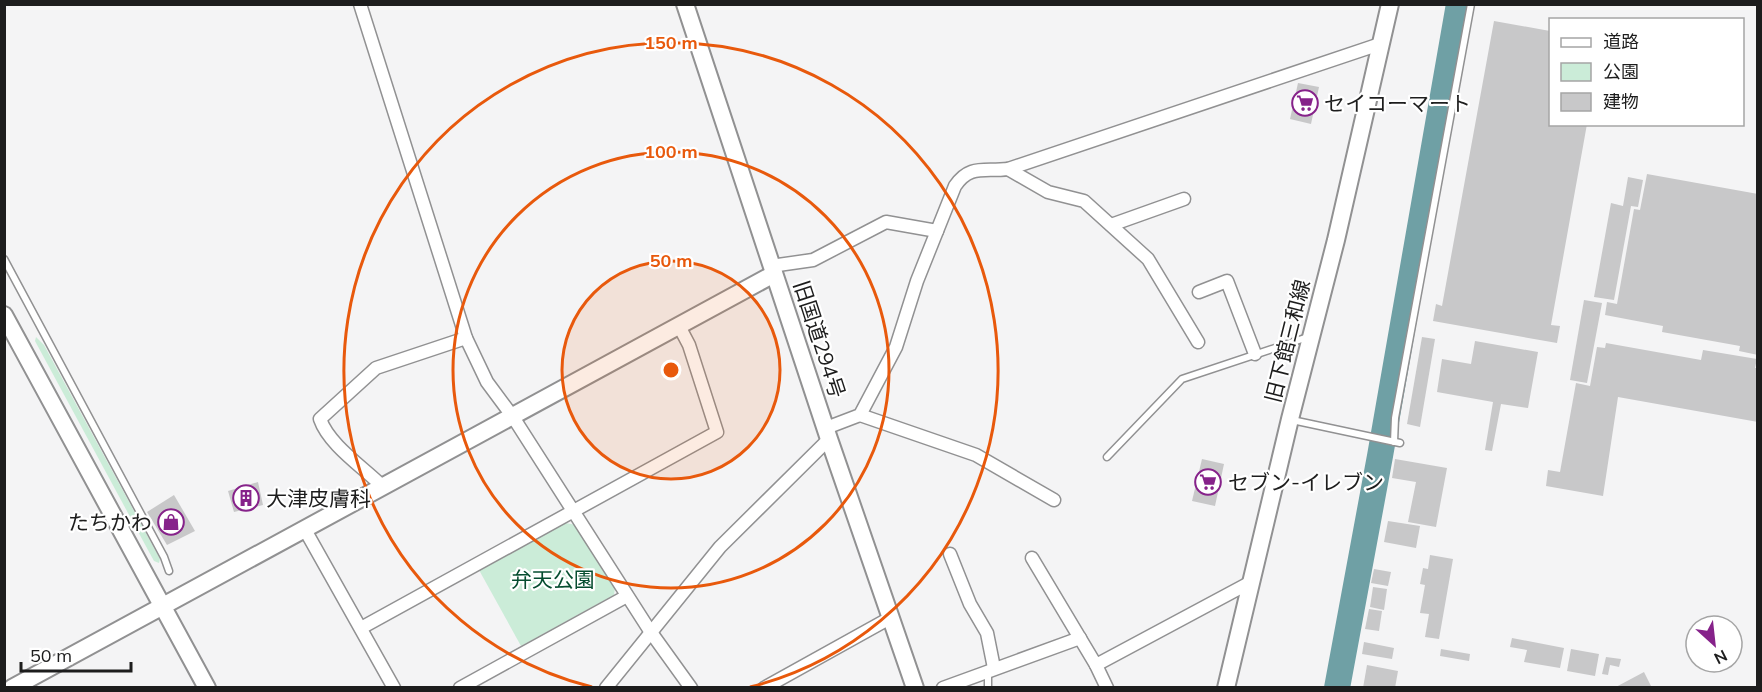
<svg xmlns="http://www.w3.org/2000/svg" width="1762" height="692" font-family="Mulish,'Noto Sans JP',sans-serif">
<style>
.green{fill:#cbecd8}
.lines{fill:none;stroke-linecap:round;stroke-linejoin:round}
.river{stroke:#6fa0a5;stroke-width:26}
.building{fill:#c8c8c9}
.lane-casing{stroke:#919192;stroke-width:9}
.street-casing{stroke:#919192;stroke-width:15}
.secondary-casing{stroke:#919192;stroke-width:20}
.lane{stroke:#fff;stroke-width:6}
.street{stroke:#fff;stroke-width:12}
.secondary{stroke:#fff;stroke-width:16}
.ring{fill:none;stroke:#e8590c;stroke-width:3}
.labels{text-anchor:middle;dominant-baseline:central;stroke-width:4.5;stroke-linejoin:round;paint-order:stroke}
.poi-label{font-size:21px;fill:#1d1d1d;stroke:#fff;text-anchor:start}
.street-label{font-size:21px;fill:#1d1d1d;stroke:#fff}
.park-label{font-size:21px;fill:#064d30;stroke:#fff}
.centre{fill:#e8590c;stroke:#fff;stroke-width:3}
.ring-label{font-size:18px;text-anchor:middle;font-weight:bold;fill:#e8590c;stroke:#fff;stroke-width:4.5;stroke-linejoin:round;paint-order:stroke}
</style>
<rect width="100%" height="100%" fill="#f4f4f5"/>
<g class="green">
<polygon points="36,337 44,345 160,559 159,563 154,561 148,550 35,341"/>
<polygon points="565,523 577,525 616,581 614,595 521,646 479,570"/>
</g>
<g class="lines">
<polyline class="river" points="1337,688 1380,456 1459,4"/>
</g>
<g class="building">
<polygon points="1494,21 1550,31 1550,124 1587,124 1551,325 1560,326 1557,343 1433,321 1436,304 1442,306"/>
<polygon points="1298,83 1319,87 1311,124 1290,119"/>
<polygon points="1647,174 1758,194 1758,355 1739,351 1740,346 1662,332 1663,326 1605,315 1607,302 1617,304 1634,209 1640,210"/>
<polygon points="1628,177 1643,180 1638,207 1631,206 1614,300 1594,297 1611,203 1623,206"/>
<polygon points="1584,300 1602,303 1587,383 1570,380"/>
<polygon points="1422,337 1435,339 1420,427 1407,424"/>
<polygon points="1475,341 1538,352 1528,408 1501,404 1492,451 1485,450 1493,402 1437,392 1442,359 1471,364"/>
<polygon points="1606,343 1701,360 1703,350 1757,359 1755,368 1758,368 1758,422 1618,397 1603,496 1546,486 1548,470 1560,472 1576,383 1590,386 1597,347 1605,348"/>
<polygon points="1202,459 1224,464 1215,506 1192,501"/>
<polygon points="1395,459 1447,468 1436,527 1408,522 1416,482 1392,478"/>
<polygon points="258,482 263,505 234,512 228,491"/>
<polygon points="174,495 195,531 167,545 147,512"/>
<polygon points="1388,521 1420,526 1416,548 1384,542"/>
<polygon points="1430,555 1453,559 1439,639 1425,637 1429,614 1420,613 1425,585 1420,584 1423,568 1428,569"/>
<polygon points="1374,569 1391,572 1388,586 1371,583"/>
<polygon points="1373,587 1387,589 1384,610 1370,607"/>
<polygon points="1369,609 1382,611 1379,631 1365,629"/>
<polygon points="1512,638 1564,648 1560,668 1524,662 1527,650 1510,647"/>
<polygon points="1364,642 1394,648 1392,659 1362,654"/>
<polygon points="1441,649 1470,654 1469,661 1440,656"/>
<polygon points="1571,649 1599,654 1595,676 1567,671"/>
<polygon points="1606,657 1621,659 1619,667 1610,665 1608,675 1602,674"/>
<polygon points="1367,665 1398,671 1395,688 1363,688"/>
<polygon points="1644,672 1652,688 1614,688"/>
</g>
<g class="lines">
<g class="lane-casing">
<g id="lane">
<polyline points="4,259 164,557 169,571"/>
<polyline points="1292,420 1400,443"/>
<polyline points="1394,442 1395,418 1471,4"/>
<polyline points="1107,457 1182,379 1308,337"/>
<polyline points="988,688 988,671"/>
</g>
</g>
<g class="street-casing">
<g id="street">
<polyline points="360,4 466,338 487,382 513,417 650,631 691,688"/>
<polyline points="1008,169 1048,192 1084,201 1148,259 1198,342"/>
<polyline points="1111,225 1184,199"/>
<polyline points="771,266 813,260 886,222 937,231"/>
<polyline points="1199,292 1227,281 1255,354"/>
<polyline points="860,415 976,455 1054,500"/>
<path d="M826,428L860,415L896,347L917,281L955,186C970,164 984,172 1008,169L1380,44"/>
<path d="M382,486C363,467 329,445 320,419L376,368L466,338"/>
<polyline points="304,528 394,688"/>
<polyline points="950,554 970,604 987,633 994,668"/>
<polyline points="1032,558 1096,665 1251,582"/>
<polyline points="361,628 717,432 689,345 679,326"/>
<polyline points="1096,665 1107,688"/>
<polyline points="460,688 627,596"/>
<polyline points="606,688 720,547 829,439"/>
<polyline points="764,688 890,618"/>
<polyline points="943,688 1080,638"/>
</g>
</g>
<g class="secondary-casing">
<g id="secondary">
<polyline points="685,4 829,439 915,688"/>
<polyline points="4,315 207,688"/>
<polyline points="12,688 774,274"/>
<polyline points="1226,688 1290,419 1336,240 1390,4"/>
</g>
</g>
<use href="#lane" class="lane"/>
<use href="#street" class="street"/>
<use href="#secondary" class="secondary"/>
</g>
<circle cx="671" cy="370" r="109" fill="#e8590c" fill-opacity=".12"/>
<g class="ring">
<circle cx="671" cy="370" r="109"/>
<circle cx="671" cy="370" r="218"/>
<path d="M592 687A327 327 0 1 1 750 687"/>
</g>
<defs>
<g id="supermarket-ring" transform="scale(1.35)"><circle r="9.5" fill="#fff" stroke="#86228a" stroke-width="1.5"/><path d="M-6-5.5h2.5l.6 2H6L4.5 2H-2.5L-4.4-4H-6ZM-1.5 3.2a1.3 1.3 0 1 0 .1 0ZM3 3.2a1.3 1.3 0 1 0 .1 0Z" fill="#86228a"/></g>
<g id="building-ring" transform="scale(1.35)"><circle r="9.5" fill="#fff" stroke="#86228a" stroke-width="1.5"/><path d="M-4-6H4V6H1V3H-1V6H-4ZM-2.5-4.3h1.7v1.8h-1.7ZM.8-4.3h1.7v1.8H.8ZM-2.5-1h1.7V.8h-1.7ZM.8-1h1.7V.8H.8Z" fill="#86228a"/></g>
<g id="shop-ring" transform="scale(1.35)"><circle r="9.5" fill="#fff" stroke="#86228a" stroke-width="1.5"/><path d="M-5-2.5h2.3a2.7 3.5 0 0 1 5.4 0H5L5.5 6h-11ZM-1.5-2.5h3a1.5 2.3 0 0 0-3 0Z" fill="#86228a"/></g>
</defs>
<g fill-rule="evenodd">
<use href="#supermarket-ring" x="1305" y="103"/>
<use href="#supermarket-ring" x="1208" y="482"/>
<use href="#building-ring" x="246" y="498"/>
<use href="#shop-ring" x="171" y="522"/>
</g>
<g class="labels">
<g class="poi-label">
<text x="1324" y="103">セイコーマート</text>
<text x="1228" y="482">セブン-イレブン</text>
<text x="266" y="498">大津皮膚科</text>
<text x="152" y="522" text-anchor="end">たちかわ</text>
</g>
<g class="street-label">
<text transform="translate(820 339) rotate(72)">旧国道294号</text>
<text transform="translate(1287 341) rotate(-76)">旧下館三和線</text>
</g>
<g class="park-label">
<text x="553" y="579">弁天公園</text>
</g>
</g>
<circle cx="671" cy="370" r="9" class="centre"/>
<g class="ring-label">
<text x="671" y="49">150 m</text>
<text x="671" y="158">100 m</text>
<text x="671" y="267">50 m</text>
</g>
<rect width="1762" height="692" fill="none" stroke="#1d1d1d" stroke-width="12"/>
<rect x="1549" y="18" width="195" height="108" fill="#ffffff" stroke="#a5a5a5" stroke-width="1.5"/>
<rect x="1561" y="38" width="30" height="9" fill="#ffffff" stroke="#a5a5a5" stroke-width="1.5"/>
<text x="1603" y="48" font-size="18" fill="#1d1d1d">道路</text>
<rect x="1561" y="63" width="30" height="18" fill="#cbecd8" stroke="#a5a5a5" stroke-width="1.5"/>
<text x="1603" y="78" font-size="18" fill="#1d1d1d">公園</text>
<rect x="1561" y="93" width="30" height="18" fill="#c8c8c9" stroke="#a5a5a5" stroke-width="1.5"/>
<text x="1603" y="108" font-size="18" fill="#1d1d1d">建物</text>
<g transform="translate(1714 644) rotate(153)"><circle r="28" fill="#ffffff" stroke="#a5a5a5" stroke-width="1.5"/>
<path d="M0-4.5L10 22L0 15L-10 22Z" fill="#86228a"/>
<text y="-9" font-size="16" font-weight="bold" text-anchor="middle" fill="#1d1d1d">N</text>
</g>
<path d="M21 662v9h110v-9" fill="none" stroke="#1d1d1d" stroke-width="3"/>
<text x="30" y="662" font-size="18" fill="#1d1d1d" stroke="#ffffff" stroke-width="4.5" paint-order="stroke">50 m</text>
</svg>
